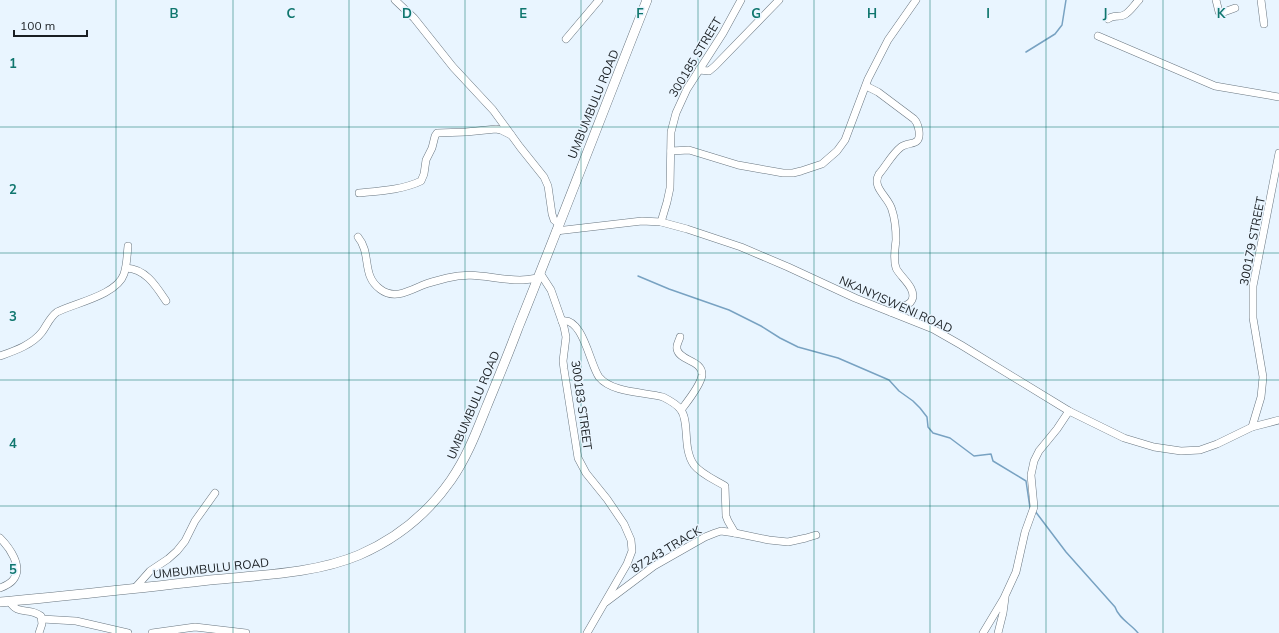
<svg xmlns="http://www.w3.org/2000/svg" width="1279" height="633" font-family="Mulish,sans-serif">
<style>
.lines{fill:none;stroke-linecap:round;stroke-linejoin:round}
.stream{stroke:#78a2c2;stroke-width:1.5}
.minor-casing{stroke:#697680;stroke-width:8}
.major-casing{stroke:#697680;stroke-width:10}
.minor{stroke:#fff;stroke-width:7}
.major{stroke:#fff;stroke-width:9}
.grid{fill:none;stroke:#0f766e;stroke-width:1;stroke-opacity:0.55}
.labels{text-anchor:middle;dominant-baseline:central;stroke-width:3;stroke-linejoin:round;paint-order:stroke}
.street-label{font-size:12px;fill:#1a1f23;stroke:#e9f5ff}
.grid-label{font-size:13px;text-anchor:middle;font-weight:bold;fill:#0f766e;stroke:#e9f5ff;stroke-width:3;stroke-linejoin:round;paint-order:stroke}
</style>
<rect width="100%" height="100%" fill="#e9f5ff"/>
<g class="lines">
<g class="stream">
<polyline points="1026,52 1055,34 1062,25 1066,0"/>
<polyline points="638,276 669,289 729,310 761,326 780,338 798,347 838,358 889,380 899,391 913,401 920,408 927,417 928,427 933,433 950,438 974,456 991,454 993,461 1026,481 1030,508"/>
<path d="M1035,511L1066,552L1115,607C1119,619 1131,624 1138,633"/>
</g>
<g class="minor-casing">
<g id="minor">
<polyline points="395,0 414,18 453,67 493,110 520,147 544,177 548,186 552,214 554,220 559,224"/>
<polyline points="1216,0 1219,12 1224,12 1235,8"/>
<polyline points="1261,0 1264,24"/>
<path d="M1108,19C1114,14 1118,18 1124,15C1130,12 1134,5 1139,0"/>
<polyline points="1098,36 1215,86 1279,97"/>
<polyline points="566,39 599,0"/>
<polyline points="699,70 709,71 715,66 779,0"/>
<path d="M866,86L878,92L914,119C918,123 918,126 919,131C921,147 909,141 901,147C892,154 886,166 879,174C871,188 889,197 892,210C895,219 896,230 896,240C895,249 893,259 896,268C900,277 917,288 912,300C909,307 897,306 891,312"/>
<polyline points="671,151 689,150 738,165 783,173 793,173 801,171 822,164 837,151 845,140 868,79 888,40 916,0"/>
<path d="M359,193C380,191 402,190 421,181L424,174L426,160L432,148L435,136L437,133L466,132L496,129L501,130L511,135"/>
<polyline points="661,222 667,202 670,188 671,132 676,113 687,89 723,33 741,0"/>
<polyline points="556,231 642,221 661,222 687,229 741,247 788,267 855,298 933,329 961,345 1069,411 1124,438 1154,447 1181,451 1200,450 1217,444 1252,427 1279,420"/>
<path d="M358,237C372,254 361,275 380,289C394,300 409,291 423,285C431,282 439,280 447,278C475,271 493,280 520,280C526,280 532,279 538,278"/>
<path d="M126,268C146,269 156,286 166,301"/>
<polyline points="540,273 551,290 564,327 566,337 563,361 564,369 578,458 586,473 607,499 624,524 631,540 632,551 627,564 587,633"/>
<path d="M562,321C583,317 590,365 599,377C612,393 644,392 663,397C669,400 677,404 681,410C690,423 682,448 694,465C701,474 715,480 725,486L726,516L728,521L735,533"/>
<path d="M680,337C679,341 676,345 677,349C679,361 703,360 702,375C701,385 687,402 681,410"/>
<path d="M0,356C14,351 32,345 42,332C47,325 50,317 57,312C75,303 117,295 124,274C127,265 127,255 128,246"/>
<polyline points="1252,427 1261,397 1263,377 1253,318 1253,286 1279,153"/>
<path d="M0,538C9,547 24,567 13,580C10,584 5,586 0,588"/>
<polyline points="135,588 150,571 168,559 177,551 185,541 195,521 215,493"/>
<path d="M9,601C19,617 28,606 41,616L42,624L39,633"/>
<polyline points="606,602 654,566 705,537 715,533 721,531 735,533 769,540 788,542 806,538 816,535"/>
<polyline points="42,619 76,621 128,633"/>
<polyline points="152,633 195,627 246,633"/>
<polyline points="983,633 1004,598 1016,572 1025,532 1034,507 1031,475 1034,461 1039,451 1057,429 1069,411"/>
<polyline points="998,633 1003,613 1005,598"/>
</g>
</g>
<g class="major-casing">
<path id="major" d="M0,602C70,596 140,588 210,580C259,575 314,574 359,555C396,539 428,513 451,480C467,457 476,433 486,408C497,381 508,355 518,328C562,219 604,109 647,0"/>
</g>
<use href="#minor" class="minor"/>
<use href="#major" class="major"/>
</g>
<path class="grid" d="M116,0V633M233,0V633M349,0V633M465,0V633M581,0V633M698,0V633M814,0V633M930,0V633M1046,0V633M1163,0V633M0,127H1279M0,253H1279M0,380H1279M0,506H1279"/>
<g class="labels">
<g class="street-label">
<text transform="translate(695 57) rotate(-59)">300185 STREET</text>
<text transform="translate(593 104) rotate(-68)">UMBUMBULU ROAD</text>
<text transform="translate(1252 241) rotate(-79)">300179 STREET</text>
<text transform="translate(896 304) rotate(24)">NKANYISWENI ROAD</text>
<text transform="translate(473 405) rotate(-67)">UMBUMBULU ROAD</text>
<text transform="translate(582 405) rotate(82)">300183 STREET</text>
<text transform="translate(666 549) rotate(-31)">87243 TRACK</text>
<text transform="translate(211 568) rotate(-6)">UMBUMBULU ROAD</text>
</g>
</g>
<g class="grid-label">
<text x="174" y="18">B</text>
<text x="291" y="18">C</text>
<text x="407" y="18">D</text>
<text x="523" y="18">E</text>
<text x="640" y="18">F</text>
<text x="756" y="18">G</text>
<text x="872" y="18">H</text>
<text x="988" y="18">I</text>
<text x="1105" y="18">J</text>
<text x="1221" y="18">K</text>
<text x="13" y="68">1</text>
<text x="13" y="194">2</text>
<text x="13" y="321">3</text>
<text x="13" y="448">4</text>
<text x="13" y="574">5</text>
</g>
<path d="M14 30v6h73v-6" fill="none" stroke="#1a1f23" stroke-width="2"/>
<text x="20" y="30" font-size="12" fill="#1a1f23" stroke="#e9f5ff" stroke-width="3" paint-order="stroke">100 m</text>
</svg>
